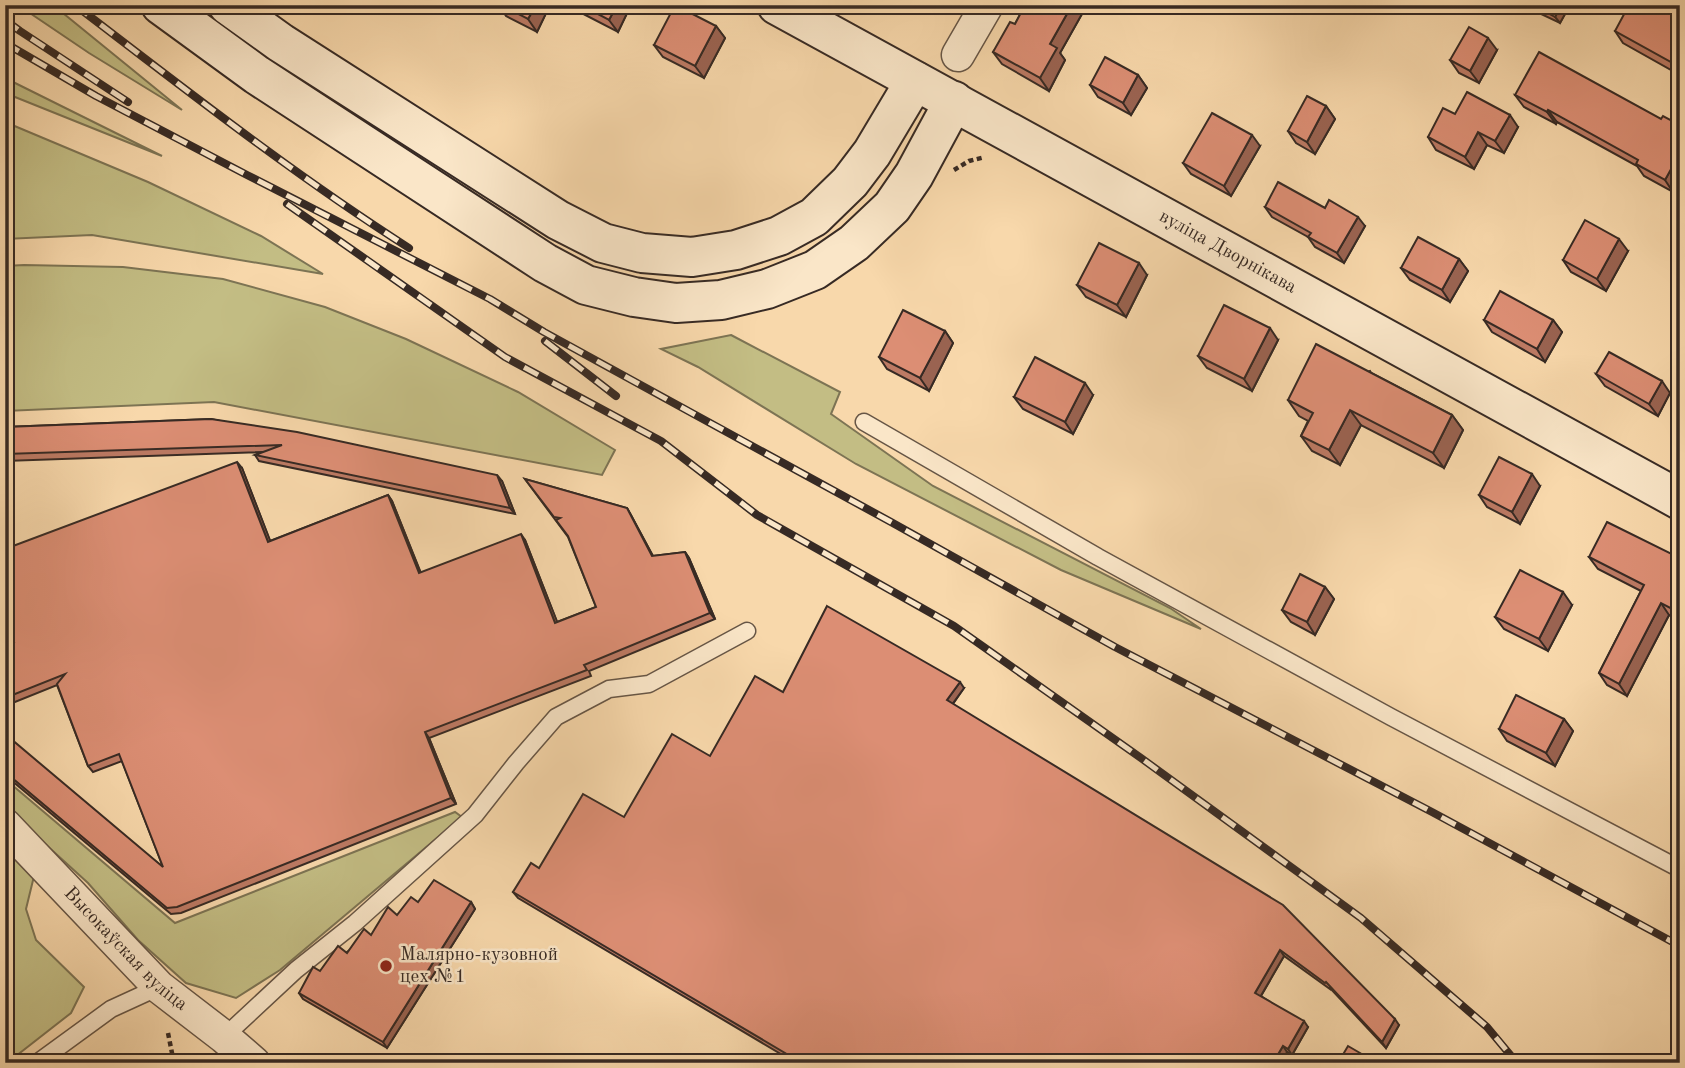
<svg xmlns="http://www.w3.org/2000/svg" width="1685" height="1068" font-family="'Old Standard TT',serif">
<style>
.green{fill:#c3bd84;stroke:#7d7454;stroke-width:2}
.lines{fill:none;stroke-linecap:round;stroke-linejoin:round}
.lane-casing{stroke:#675646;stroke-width:19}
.street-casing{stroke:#675646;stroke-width:35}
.secondary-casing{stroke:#372a24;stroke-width:42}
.path{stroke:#372a24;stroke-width:4.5;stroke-dasharray:5 3.5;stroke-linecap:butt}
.lane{stroke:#fae6c8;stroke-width:16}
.street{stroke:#fae6c8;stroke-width:32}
.secondary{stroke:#fae6c8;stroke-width:38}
.rail-casing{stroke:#372a24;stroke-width:8}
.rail{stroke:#fae6c8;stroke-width:5;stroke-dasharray:16;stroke-linecap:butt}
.wall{fill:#bd7a64;stroke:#372a24;stroke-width:2}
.shaded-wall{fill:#9a6351;stroke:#372a24;stroke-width:2}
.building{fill:#dc8e74;stroke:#372a24;stroke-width:2}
.poi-dot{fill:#8f2418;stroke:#fae6c8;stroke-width:2.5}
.labels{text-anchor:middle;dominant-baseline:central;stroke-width:5;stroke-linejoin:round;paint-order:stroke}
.street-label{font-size:19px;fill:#372a24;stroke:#fae6c8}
.poi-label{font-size:19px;fill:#372a24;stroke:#fae6c8;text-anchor:start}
</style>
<rect width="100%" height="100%" fill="#f8d8ab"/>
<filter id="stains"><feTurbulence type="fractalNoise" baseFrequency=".00286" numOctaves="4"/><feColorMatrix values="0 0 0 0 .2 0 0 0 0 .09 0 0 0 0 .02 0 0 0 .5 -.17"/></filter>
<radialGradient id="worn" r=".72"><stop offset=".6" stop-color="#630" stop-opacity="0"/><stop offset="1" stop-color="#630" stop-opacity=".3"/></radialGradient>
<g class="green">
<polygon points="18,5 53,5 182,110 89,53"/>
<polygon points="5,78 162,156 5,93"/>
<polygon points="5,122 148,182 261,236 323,274 92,235 5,239"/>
<polygon points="24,265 123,267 223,279 325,307 406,339 518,392 615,450 602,475 214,402 5,411 5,266"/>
<polygon points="731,335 840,392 831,414 933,486 1170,608 1201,629 1061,570 856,464 698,367 661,349"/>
<polygon points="5,779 175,923 455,812 462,817 280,970 236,998 186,983 138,940 88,883 11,813 5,800"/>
<polygon points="5,845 35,872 26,909 36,940 84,987 71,1013 7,1063 5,1063"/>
</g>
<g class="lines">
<g class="lane-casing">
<g id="lane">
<polyline points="864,422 1098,557 1391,717 1680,869"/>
<polyline points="224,1037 296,970 355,923 475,815 516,763 556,717 609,689 649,684 747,631"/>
<polyline points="37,1063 111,1009 159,987"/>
</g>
</g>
<g class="street-casing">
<g id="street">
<polyline points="958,55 987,5"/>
<path id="s1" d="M5,825L159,987L224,1037L254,1063"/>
</g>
</g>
<g class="secondary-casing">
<g id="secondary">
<polyline points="161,5 257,75 545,263 586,285 634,297 676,303 721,300 767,289 815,270 854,243 892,207 914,175 954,101"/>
<polyline points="228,5 281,43 558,220 603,243 642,253 692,257 736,250 779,236 814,217 850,182 872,153 915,81"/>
<path id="s2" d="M777,5L1680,500"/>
</g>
</g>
<g class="path">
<polyline points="733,5 744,11"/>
<polyline points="954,170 969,161 985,157"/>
<polyline points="168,1033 174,1063"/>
</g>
<use href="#lane" class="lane"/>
<use href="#street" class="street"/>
<use href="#secondary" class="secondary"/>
<g class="rail-casing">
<g id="rail">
<path d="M75,5C185,89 293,174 409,248"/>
<polyline points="5,20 20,31 128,102"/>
<polyline points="5,43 96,96 247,175 490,299 544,332 891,522 1115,647 1432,812 1680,946"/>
<polyline points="287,204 505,357 661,441 757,515 954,626 1141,758 1361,918 1487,1027 1517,1063"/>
<polyline points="545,341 616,396"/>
</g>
</g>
<use href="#rail" class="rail"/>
</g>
<g class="wall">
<polygon points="499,5 550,5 537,32 506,16"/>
<polygon points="566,5 631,5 618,32"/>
<polygon points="1025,5 1087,5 1060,53 1065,60 1049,91 1002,64 993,52 1015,24"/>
<polygon points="1570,5 1560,23 1541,14 1537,7"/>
<polygon points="1680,5 1680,75 1623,43 1615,31 1660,11"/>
<polygon points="716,26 725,38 704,78 663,57 654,45"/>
<polygon points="1497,50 1479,83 1459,73 1450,60"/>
<polygon points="1138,75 1147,88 1131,115 1098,97 1090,85"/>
<polygon points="1515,95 1661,119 1680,125 1680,180 1673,192 1644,176 1637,166 1557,122 1556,124 1524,107"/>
<polygon points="1326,106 1335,119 1315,154 1296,143 1288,131"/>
<polygon points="1455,114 1518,127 1504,153 1487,145 1474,169 1436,150 1428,137"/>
<polygon points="1260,146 1231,196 1191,174 1183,163"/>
<polygon points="1265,207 1325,208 1365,226 1344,263 1315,247 1308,237 1272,217"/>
<polygon points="1628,251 1606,291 1571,272 1563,260"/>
<polygon points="1459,259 1468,271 1450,302 1410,280 1401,268"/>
<polygon points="1147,275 1126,317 1086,297 1077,285"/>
<polygon points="1484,320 1553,320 1562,332 1545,362 1492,332"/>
<polygon points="945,331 953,343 929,391 887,369 879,357"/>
<polygon points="1278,340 1252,391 1207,368 1198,356"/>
<polygon points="1370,371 1371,373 1452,415 1463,430 1444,468 1361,425 1340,465 1312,451 1301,436 1308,421 1299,416 1288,400"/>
<polygon points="1596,374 1670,393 1658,416 1605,386"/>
<polygon points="1093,395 1073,434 1023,409 1014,397"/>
<polygon points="211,419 502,481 515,514 259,461 255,455 263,452 5,461 5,427"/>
<polygon points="242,468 270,541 388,495 392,501 421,573 525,540 557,622 596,607 568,537 525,479 627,508 653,556 685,552 689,558 715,619 589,671 591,676 429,738 456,804 181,913 171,914 5,775 5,746 163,867 122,761 93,772 88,766 57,685 5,706 5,645 14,642"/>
<polygon points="1540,486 1520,524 1487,507 1479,495"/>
<polygon points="1589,557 1680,558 1680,620 1669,615 1627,696 1607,685 1599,673 1641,591 1598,569"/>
<polygon points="1325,587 1334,599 1315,635 1291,622 1282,610"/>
<polygon points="1572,605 1548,651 1504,629 1495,617"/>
<polygon points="964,688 953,704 1399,1025 1386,1048 1330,988 1330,989 1284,956 1261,996 1308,1027 1292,1055 1287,1052 1281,1063 796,1063 518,898 513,892 539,868 624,817 710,756 783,692"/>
<polygon points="1564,719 1573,731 1555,766 1507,741 1499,729"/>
<polygon points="418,902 471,902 475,909 387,1048 303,999 299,993 320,971 371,935 397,915"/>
</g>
<g class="shaded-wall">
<polygon points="536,5 550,5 537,32 528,19"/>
<polygon points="617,5 631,5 618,32 609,20"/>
<polygon points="1072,5 1087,5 1060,53 1065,60 1049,91 1040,78 1050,44"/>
<polygon points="1562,5 1570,5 1560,23 1555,17"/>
<polygon points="716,26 725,38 704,78 695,66"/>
<polygon points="1488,38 1497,50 1479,83 1470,71"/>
<polygon points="1138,75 1147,88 1131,115 1123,103"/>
<polygon points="1326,106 1335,119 1315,154 1307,142"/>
<polygon points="1548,110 1557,122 1556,124 1547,112"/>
<polygon points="1510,115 1518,127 1504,153 1495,141"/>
<polygon points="1478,132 1487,145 1474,169 1465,157"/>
<polygon points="1252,135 1260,146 1231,196 1224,186"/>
<polygon points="1680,153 1680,180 1673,192 1665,180"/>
<polygon points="1358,217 1365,226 1344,263 1337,253"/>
<polygon points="1619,239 1628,251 1606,291 1597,279"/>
<polygon points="1459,259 1468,271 1450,302 1442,290"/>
<polygon points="1139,263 1147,275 1126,317 1117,305"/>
<polygon points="1553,320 1562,332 1545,362 1537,349"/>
<polygon points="1270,328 1278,340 1252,391 1244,379"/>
<polygon points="945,331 953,343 929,391 920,378"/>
<polygon points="1662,381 1670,393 1658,416 1649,404"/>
<polygon points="1085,383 1093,395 1073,434 1065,422"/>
<polygon points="1350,410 1361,425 1340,465 1329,450"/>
<polygon points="1452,415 1463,430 1444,468 1433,453"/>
<polygon points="237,462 242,468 273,548 268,542"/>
<polygon points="1532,474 1540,486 1520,524 1512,512"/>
<polygon points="497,475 502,481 515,514 510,508"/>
<polygon points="388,495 392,501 423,579 419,573"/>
<polygon points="627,508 631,515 656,562 652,556"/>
<polygon points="521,534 525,540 560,629 555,623"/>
<polygon points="685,552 689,558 715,619 710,613"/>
<polygon points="1325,587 1334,599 1315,635 1307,622"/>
<polygon points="1563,592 1572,605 1548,651 1539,639"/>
<polygon points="1661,603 1669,615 1627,696 1619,684"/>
<polygon points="960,682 964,688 951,706 947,700"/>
<polygon points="1564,719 1573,731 1555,766 1546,753"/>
<polygon points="425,732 429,738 456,804 451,798"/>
<polygon points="471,902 475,909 387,1048 383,1042"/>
<polygon points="1280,950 1284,956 1259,999 1255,993"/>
<polygon points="1395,1019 1399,1025 1386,1048 1382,1042"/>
<polygon points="1304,1021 1308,1027 1292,1055 1288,1049"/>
<polygon points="1283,1046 1287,1052 1281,1063 1273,1063"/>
</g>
<g class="building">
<polygon points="501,5 536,5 528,19"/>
<polygon points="581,5 617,5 609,20"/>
<polygon points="675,5 716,26 695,66 654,45"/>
<polygon points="1025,5 1072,5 1050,44 1057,48 1040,78 993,52 1010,22 1015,24"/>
<polygon points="1538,5 1562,5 1555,17 1537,7"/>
<polygon points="1629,5 1649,5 1660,11 1663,5 1680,5 1680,67 1615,31"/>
<polygon points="1469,27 1488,38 1470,71 1450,60"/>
<polygon points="1539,52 1661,119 1663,116 1680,125 1680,153 1665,180 1636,164 1638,160 1548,110 1547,112 1515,95"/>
<polygon points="1105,57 1138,75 1123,103 1090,85"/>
<polygon points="1467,92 1510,115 1495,141 1478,132 1465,157 1428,137 1443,108 1455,114"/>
<polygon points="1307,96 1326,106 1307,142 1288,131"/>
<polygon points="1212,113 1252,135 1224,186 1183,163"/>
<polygon points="1278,182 1325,208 1329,200 1358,217 1337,253 1308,237 1311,233 1265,207"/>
<polygon points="1585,220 1619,239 1597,279 1563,260"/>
<polygon points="1418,237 1459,259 1442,290 1401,268"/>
<polygon points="1099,243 1139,263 1117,305 1077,285"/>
<polygon points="1500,291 1553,320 1537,349 1484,320"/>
<polygon points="1224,305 1270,328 1244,379 1198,356"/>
<polygon points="903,310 945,331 920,378 879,357"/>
<polygon points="1316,344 1452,415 1433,453 1350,410 1329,450 1301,436 1313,413 1288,400"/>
<polygon points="1609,352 1662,381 1649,404 1596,374"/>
<polygon points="1035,357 1085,383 1065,422 1014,397"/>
<polygon points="211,419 297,432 497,475 510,508 255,455 282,445 5,454 5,427"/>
<polygon points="1499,457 1532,474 1512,512 1479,495"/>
<polygon points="237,462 268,542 388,495 419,573 521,534 555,623 596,607 568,536 556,520 560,518 554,517 525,479 627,508 652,556 685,552 710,613 584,665 587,670 425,732 451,798 177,907 167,908 5,772 5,746 11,739 163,867 119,754 88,766 57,684 65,674 5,698 5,645 14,642 5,618 5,549"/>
<polygon points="1607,522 1680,558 1680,613 1661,603 1619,684 1599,673 1644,585 1589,557"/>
<polygon points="1520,570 1563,592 1539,639 1495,617"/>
<polygon points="1300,574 1325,587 1307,622 1282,610"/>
<polygon points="827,606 960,682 947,700 1283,905 1395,1019 1382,1042 1326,982 1325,983 1280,950 1255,993 1304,1021 1288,1049 1283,1046 1273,1063 802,1063 513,892 531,863 539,868 583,794 624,817 672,734 710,756 755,676 783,692"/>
<polygon points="1516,695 1564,719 1546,753 1499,729"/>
<polygon points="434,880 471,902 383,1042 299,993 313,967 320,971 338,946 347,953 364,929 371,935 388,907 397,915 411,897 418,902"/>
<polygon points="1348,1046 1372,1060 1370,1063 1338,1063"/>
</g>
<circle class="poi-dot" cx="386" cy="966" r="7"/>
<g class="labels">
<g class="street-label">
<text stroke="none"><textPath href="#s2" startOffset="514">вуліца Дворнікава</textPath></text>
<text stroke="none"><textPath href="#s1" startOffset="173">Высокаўская вуліца</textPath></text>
</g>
<g class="poi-label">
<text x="400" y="955">Малярно-кузовной<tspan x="400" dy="22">цех №1</tspan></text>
</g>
</g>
<rect width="1685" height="1068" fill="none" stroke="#f8d8ab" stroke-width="28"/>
<rect x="7" y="7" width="1671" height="1054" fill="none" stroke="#372a24" stroke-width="3.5"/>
<rect x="14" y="14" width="1657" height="1040" fill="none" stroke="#372a24" stroke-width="2"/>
<rect width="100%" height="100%" filter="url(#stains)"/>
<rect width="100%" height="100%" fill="url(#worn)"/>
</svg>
